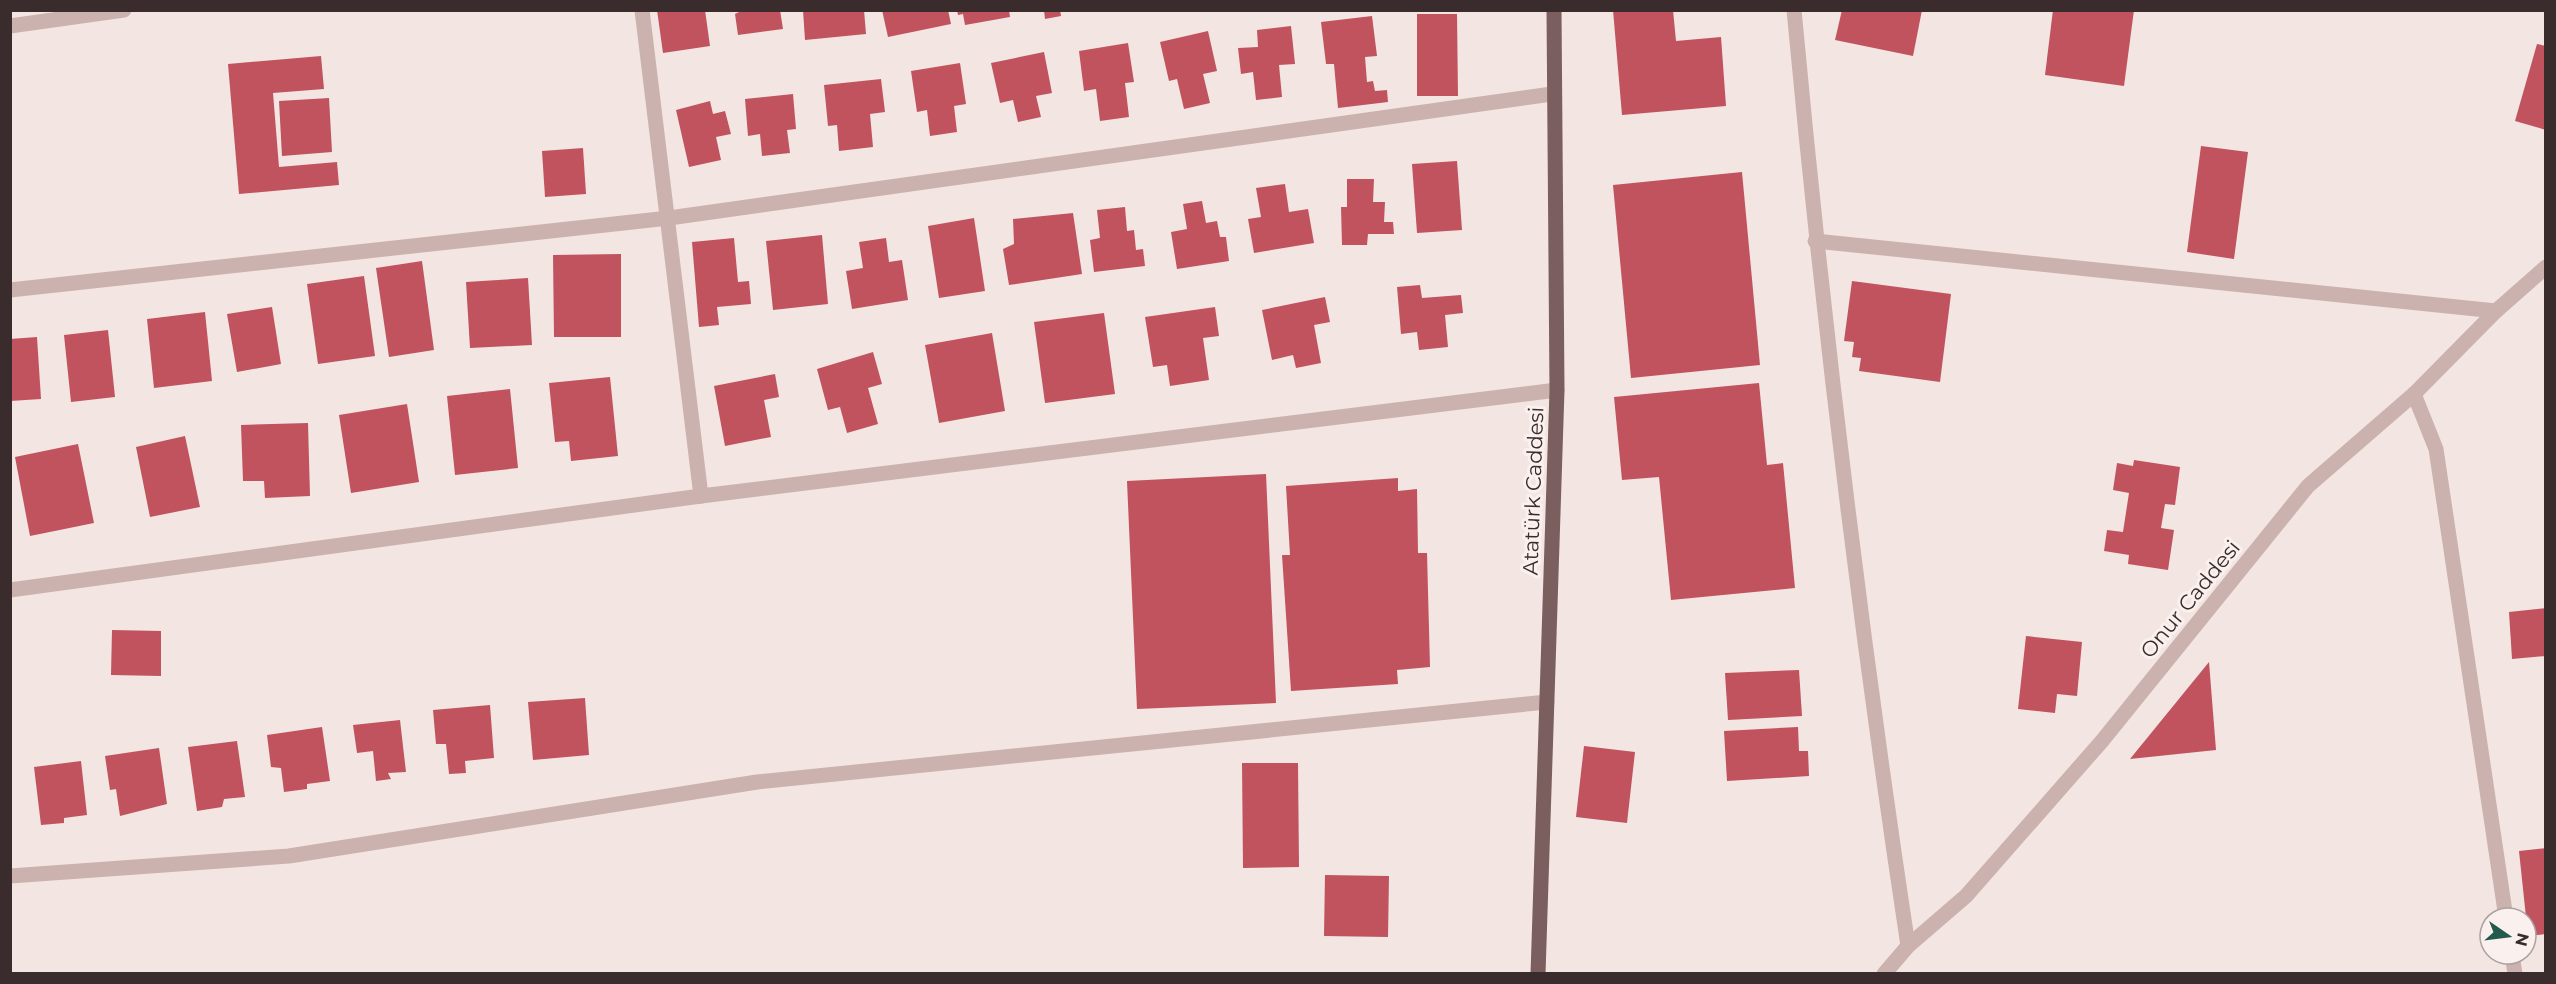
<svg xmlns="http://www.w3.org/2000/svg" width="2556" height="984" font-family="Montserrat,sans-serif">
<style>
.building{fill:#c0535e}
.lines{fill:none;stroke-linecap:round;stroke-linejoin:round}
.minor{stroke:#cbb2ae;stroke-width:15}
.major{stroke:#7b5e5e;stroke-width:15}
.labels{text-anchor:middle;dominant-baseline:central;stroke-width:6;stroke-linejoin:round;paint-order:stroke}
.street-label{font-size:21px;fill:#3a2c2c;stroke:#faf1ef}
</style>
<rect width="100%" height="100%" fill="#f3e5e2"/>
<g class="building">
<polygon points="657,10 705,10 710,46 663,53"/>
<polygon points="743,10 780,10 783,29 738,35 735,14"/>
<polygon points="803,10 864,10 866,34 805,40"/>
<polygon points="882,10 948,10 951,24 888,37"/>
<polygon points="957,10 1009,10 1010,17 965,25 963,14 958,15"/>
<polygon points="1044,10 1060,10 1061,16 1045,19"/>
<polygon points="1613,10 1673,10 1676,41 1721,37 1726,106 1622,115"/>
<polygon points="1842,10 1922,10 1913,56 1835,40"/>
<polygon points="2053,10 2134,10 2124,86 2045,75"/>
<polygon points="1417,14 1457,14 1458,96 1417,96"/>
<polygon points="1372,16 1377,56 1365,57 1367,82 1373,81 1375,91 1387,90 1388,102 1338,108 1334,64 1326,64 1321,22"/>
<polygon points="1291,26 1295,64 1279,65 1282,97 1256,100 1253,72 1241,74 1238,48 1258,47 1257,30"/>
<polygon points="1208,31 1217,71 1203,74 1210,103 1184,109 1177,79 1169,81 1160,42"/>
<polygon points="1128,43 1134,82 1125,83 1129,117 1100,121 1096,89 1084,91 1079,51"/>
<polygon points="2537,44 2546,46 2546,130 2515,121"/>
<polygon points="1044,52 1052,93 1036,96 1041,117 1018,122 1013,100 1000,103 991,63"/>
<polygon points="321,56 324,89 273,93 279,167 337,162 339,185 239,194 228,64"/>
<polygon points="960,63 966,104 954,106 957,132 930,136 927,110 917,112 911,71"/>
<polygon points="881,79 885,112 870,114 873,147 839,151 837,125 828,126 824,85"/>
<polygon points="793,94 796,129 787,130 790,153 762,156 760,134 748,136 745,99"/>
<polygon points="329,98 332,152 282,156 279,101"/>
<polygon points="710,101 713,114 725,111 731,134 716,137 721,160 689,167 676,110"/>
<polygon points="2201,146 2248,152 2234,259 2187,252"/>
<polygon points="583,148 586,194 545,197 542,151"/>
<polygon points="1457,161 1462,230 1417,233 1412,164"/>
<polygon points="1742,172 1760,365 1631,378 1613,185"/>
<polygon points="1347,179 1374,179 1373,202 1385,202 1384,222 1393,222 1394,234 1368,234 1367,245 1342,245 1341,207 1347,207"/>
<polygon points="1285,184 1289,212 1308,209 1314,243 1254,253 1248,219 1261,217 1256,188"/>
<polygon points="1202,201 1206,223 1217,221 1220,237 1226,237 1229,261 1177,269 1171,232 1187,229 1183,204"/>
<polygon points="1125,207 1127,231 1134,230 1136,250 1143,249 1145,266 1094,272 1090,240 1100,238 1097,210"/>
<polygon points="1073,213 1082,274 1009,285 1003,249 1014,244 1013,219"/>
<polygon points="974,218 985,291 939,298 928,226"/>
<polygon points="822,235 828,304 773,310 766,241"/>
<polygon points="734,238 738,282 749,281 751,304 717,307 719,325 699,327 692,242"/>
<polygon points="886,238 889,262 902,260 908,300 852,309 846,271 863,268 859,242"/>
<polygon points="621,254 621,337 554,337 553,255"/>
<polygon points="422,261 434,350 389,357 376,268"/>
<polygon points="364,276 375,356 318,364 307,284"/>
<polygon points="528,278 532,345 470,348 466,282"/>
<polygon points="1852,281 1951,294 1940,382 1859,371 1861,358 1852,357 1854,342 1844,341"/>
<polygon points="1420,285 1422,298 1461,295 1463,313 1445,315 1448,347 1419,350 1417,332 1401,334 1397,287"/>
<polygon points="1325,297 1330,322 1314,325 1321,363 1296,368 1293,355 1272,360 1262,310"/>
<polygon points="272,307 281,364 237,372 227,314"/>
<polygon points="1215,307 1219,336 1203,338 1209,380 1170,386 1167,365 1153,367 1145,317"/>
<polygon points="205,312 212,381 154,388 147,319"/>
<polygon points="1104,313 1115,394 1045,403 1034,322"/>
<polygon points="108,330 115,397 71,402 64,335"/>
<polygon points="992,333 1005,411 939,423 925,345"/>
<polygon points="37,337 41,399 10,401 10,339"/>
<polygon points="873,352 882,384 868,388 878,424 847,433 840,407 828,410 817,369"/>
<polygon points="775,374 779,397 764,400 771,437 725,446 714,386"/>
<polygon points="610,377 618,456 571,461 569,441 555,442 549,383"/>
<polygon points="1759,383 1767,465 1783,463 1795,588 1671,600 1659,477 1622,480 1614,397"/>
<polygon points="510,389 518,468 455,475 447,396"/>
<polygon points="407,404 419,482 351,493 339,415"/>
<polygon points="308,423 310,496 265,498 264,481 243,481 241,425"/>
<polygon points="185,436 200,507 150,517 136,447"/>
<polygon points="78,444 94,523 30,536 15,457"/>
<polygon points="2134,460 2180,467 2175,505 2165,504 2161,528 2174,530 2168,570 2128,564 2129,555 2104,551 2107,530 2123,532 2129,493 2113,490 2117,463 2133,466"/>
<polygon points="1266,474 1276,703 1137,709 1127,481"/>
<polygon points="1398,478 1398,491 1417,489 1418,553 1427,553 1430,667 1397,670 1398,684 1291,691 1282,555 1290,555 1286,486"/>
<polygon points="2546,608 2546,656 2512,659 2509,612"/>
<polygon points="112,630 161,631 161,676 111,675"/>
<polygon points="2026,636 2082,642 2077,696 2057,694 2055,713 2018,709"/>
<polygon points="2209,662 2216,750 2130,759"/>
<polygon points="1799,670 1802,716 1728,720 1725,673"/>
<polygon points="585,698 589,755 533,760 528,702"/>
<polygon points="490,705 494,758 465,761 466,773 449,774 446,744 436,744 433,710"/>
<polygon points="400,720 406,772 388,773 391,779 376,781 373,751 357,753 353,725"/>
<polygon points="322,727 330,781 307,784 307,789 284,792 281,768 271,767 267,735"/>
<polygon points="1798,727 1799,751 1808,751 1809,776 1727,781 1724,731"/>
<polygon points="237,741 245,797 224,799 222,807 197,811 188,747"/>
<polygon points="1584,746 1635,752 1627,823 1576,817"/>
<polygon points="159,748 167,804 120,816 116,789 110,790 105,756"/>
<polygon points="81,761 87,815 64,818 64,823 41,825 34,767"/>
<polygon points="1242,763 1298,763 1299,867 1243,868"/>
<polygon points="2546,848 2546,934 2528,936 2519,851"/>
<polygon points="1325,875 1389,876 1388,937 1324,936"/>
</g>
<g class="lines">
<g class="minor">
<polyline points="642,10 701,496"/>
<path d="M1794,10C1823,323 1861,635 1908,946"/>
<polyline points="10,26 124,10"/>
<polyline points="1815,241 2496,311"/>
<polyline points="10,290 669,218 1552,94"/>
<polyline points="2414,394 2436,449 2506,918"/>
<polyline points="10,590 701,496 1557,390"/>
<polyline points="10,876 289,856 757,782 1547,702"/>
<polyline points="2512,954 2515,974"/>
<polyline points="1884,974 1908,946 1966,896 2102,741 2308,486 2414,394 2496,311 2546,267"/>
</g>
<polyline class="major" points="1538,974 1557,390 1554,10"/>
</g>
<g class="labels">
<g class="street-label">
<text transform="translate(1533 491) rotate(-88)">Atatürk Caddesi</text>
<text transform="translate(2190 599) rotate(-51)">Onur Caddesi</text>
</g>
</g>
<rect width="2556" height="984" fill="none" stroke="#3a2c2c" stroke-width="24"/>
<g transform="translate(2508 936) rotate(104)"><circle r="28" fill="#faf1ef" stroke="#ada2a1" stroke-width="1.5"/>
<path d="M0-4.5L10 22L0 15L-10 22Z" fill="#235a4b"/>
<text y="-9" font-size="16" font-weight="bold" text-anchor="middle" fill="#3a2c2c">N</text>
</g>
</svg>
